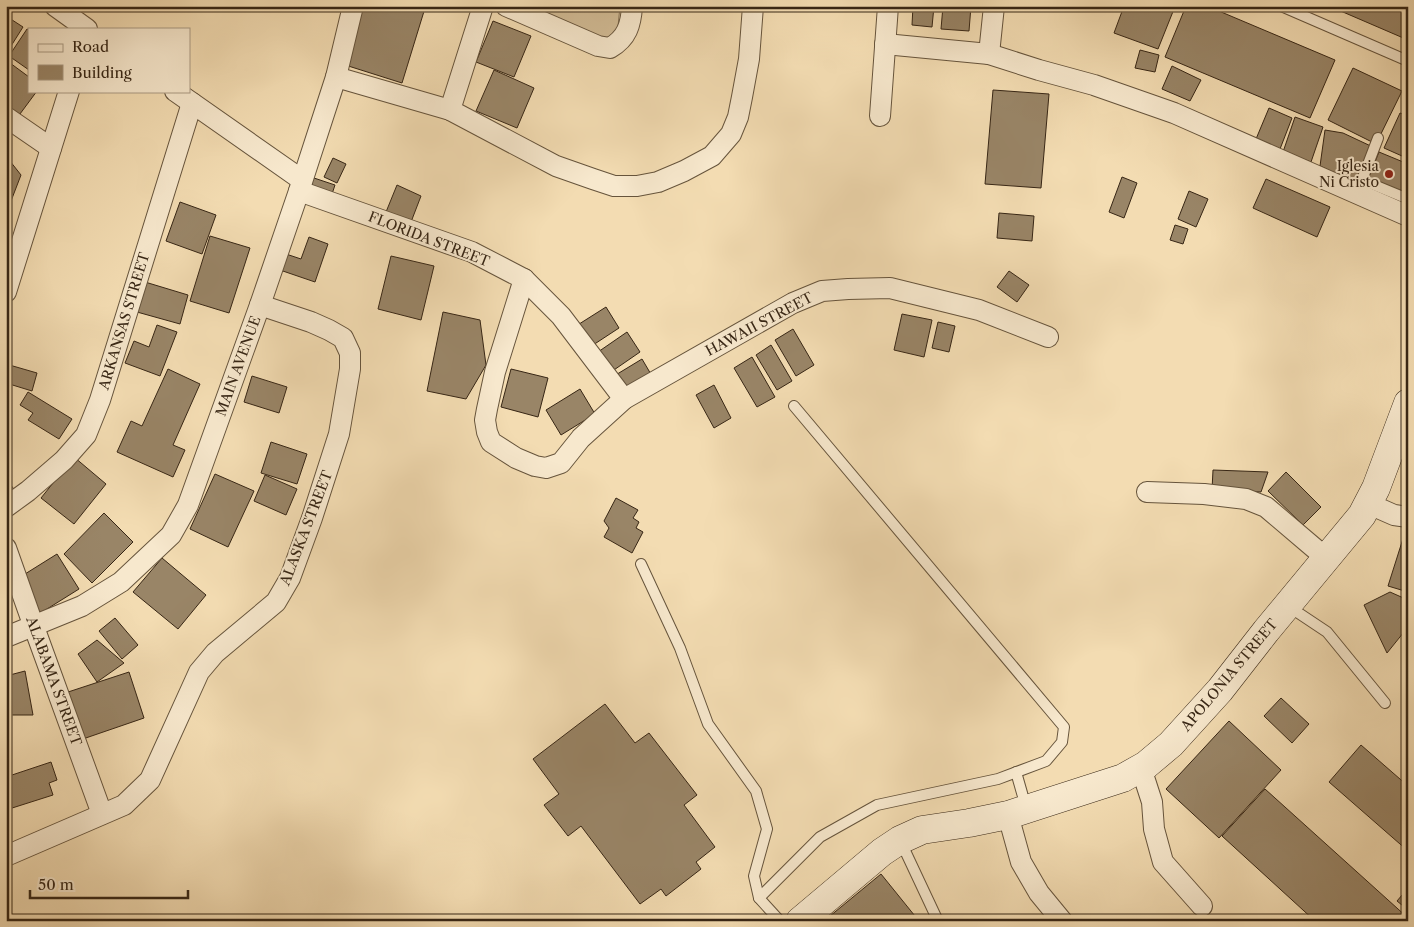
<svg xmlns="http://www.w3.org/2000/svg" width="1414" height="927" font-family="'Libre Caslon Text',serif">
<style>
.green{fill:#d3bd97;stroke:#857256}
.building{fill:#998567;stroke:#372615}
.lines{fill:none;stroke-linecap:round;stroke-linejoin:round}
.lane-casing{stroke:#66543c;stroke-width:12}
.street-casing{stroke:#66543c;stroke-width:22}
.secondary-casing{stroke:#372615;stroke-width:29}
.lane{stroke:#f7e8cd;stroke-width:10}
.street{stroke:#f7e8cd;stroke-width:20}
.secondary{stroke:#f7e8cd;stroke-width:28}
.poi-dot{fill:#8f2418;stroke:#f7e8cd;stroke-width:2}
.labels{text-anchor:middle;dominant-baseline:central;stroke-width:4;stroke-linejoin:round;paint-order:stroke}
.poi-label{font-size:14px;fill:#372615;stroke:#f7e8cd;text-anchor:end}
.street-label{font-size:14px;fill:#372615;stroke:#f7e8cd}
</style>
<rect width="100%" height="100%" fill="#f3dcb2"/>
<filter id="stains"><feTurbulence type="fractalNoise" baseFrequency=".004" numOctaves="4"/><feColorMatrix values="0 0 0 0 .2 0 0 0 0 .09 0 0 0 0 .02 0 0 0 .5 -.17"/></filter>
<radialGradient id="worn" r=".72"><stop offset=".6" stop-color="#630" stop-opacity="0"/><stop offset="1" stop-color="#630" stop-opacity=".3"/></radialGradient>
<polygon class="green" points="516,6 620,6 617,37 609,44"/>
<g class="building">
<polygon points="360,6 420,6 425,8 402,83 342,64"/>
<polygon points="913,6 934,6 932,27 912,25"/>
<polygon points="943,6 971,6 969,31 941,29"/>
<polygon points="1124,6 1168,6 1174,9 1158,49 1114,33"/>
<polygon points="1186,6 1207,6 1335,60 1310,118 1165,57"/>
<polygon points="1329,6 1408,6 1408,40"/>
<polygon points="6,16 23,27 6,54"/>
<polygon points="493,21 531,36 514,77 476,62"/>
<polygon points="27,29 29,30 29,70 9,56"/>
<polygon points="1140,50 1159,55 1155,72 1135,68"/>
<polygon points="6,60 29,77 29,91 37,91 17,118 6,110"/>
<polygon points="1172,66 1201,80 1190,101 1162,89"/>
<polygon points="1353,68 1402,91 1376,144 1328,120"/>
<polygon points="494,70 534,88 517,128 476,111"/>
<polygon points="993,90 1049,94 1041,188 985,184"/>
<polygon points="1269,108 1292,118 1280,149 1256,139"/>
<polygon points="1400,113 1408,116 1408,143 1402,156 1384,148"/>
<polygon points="1295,117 1323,127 1311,162 1283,152"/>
<polygon points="1325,130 1343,133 1375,148 1358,184 1320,166"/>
<polygon points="1379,152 1408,164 1408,202 1366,184"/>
<polygon points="6,156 21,175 11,201 6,200"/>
<polygon points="333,158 346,164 337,183 324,177"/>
<polygon points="311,177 335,185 330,200 306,192"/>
<polygon points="1122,177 1137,183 1124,218 1109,212"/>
<polygon points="1266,179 1330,207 1317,237 1253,208"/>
<polygon points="397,185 421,196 411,222 386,212"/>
<polygon points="1189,191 1208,199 1196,227 1178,219"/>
<polygon points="180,202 216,215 202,254 166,241"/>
<polygon points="999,213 1034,216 1032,241 997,238"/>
<polygon points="1175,225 1188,229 1183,244 1170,240"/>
<polygon points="210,236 250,248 229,313 190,301"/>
<polygon points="309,237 328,244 315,282 277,269 283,253 301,259"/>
<polygon points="391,256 434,266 421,320 378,309"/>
<polygon points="1009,271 1029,285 1017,302 997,287"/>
<polygon points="1408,274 1408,285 1403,283"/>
<polygon points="145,282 188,295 180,324 137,312"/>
<polygon points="606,307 619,328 590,347 576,326"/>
<polygon points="443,312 480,320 486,365 466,399 427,391"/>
<polygon points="902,314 932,320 924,357 894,350"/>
<polygon points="938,322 955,326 949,352 932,348"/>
<polygon points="157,325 177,332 160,376 125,363 134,341 149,347"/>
<polygon points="793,329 814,365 796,376 775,340"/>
<polygon points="627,332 640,352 611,372 598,352"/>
<polygon points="771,345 792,381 777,390 756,355"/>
<polygon points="752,357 775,397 757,407 734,368"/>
<polygon points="642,359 652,376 624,393 614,376"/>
<polygon points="6,364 37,373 32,391 6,383"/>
<polygon points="168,369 200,384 173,445 185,450 173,477 117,452 131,421 142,426"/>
<polygon points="511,369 548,378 538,417 501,407"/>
<polygon points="252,376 287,387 279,413 244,402"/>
<polygon points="714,385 731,418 714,428 696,395"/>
<polygon points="580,389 595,414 561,435 546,410"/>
<polygon points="28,392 72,419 59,439 28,420 33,413 20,405"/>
<polygon points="271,442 307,454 297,484 261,473"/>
<polygon points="74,457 106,484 74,524 41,498"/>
<polygon points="1213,470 1268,472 1261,492 1212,490"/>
<polygon points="1286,472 1321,507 1303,525 1268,491"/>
<polygon points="215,474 254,491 228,547 190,529"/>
<polygon points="265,475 297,489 286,515 254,501"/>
<polygon points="6,478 13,488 6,491"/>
<polygon points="616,498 638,510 633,518 639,522 636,528 643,532 632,553 604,537 609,528 604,521"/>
<polygon points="104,513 133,542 92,583 64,554"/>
<polygon points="1407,526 1408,526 1408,592 1388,586"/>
<polygon points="57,554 79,589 39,614 17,579"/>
<polygon points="162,558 206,595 178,629 133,592"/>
<polygon points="1390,592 1408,600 1408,627 1387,653 1364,605"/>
<polygon points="115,618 138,645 122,659 99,631"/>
<polygon points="97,640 124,663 97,682 78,654"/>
<polygon points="25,671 33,715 6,715 6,676"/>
<polygon points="129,672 144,718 77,741 62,694"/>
<polygon points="1281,698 1309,724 1292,743 1264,716"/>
<polygon points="605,704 635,743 649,733 697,795 684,805 715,847 696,862 701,869 666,896 661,889 640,904 581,826 568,836 544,805 559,794 533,759"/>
<polygon points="1229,721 1281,770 1219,838 1166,789"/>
<polygon points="1361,745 1408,786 1408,851 1329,782"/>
<polygon points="51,762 57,780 49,783 53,795 9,809 6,801 6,777"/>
<polygon points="1265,789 1408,918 1408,921 1315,921 1222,836"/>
<polygon points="881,874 919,921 824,921"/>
<polygon points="1408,888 1408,910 1397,901"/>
</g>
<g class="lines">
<g class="lane-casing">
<g id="lane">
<polyline points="1281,6 1408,61"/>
<polyline points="1362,180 1408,199"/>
<polyline points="1357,193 1378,138"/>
<polyline points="641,564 680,648 708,724 756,791 767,829 754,876 759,898 780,921"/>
<polyline points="1288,606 1327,632 1385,703"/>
<polyline points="1016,772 1026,807"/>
<polyline points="900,840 938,921"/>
<polyline points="759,898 820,837 877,805 998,779 1046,761 1062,742 1064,727 794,406"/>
</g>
</g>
<g class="street-casing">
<g id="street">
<polyline points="55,6 87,29"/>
<path d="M506,6L598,46L610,48C627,38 631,25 632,6"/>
<polyline points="885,44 989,54 1039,70 1094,85 1174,113 1408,216"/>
<polyline points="989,54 994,6"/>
<polyline points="336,77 450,110 556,166 593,179 614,186 637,186 658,182 684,171 712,156 731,134 738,117 742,97 749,59 753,6"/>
<polyline points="175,91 302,180"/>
<polyline points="450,110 483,6"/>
<polyline points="880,116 888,6"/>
<polyline points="6,117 51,148"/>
<polyline points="299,191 472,252 524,279 561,316 624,399"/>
<polyline points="524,279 495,372 487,409 485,420 487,432 491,442 516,458 535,466 546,468 561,463 581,438 624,399 793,303 822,291 848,289 890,288 979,310 1048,337"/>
<polyline points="6,292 69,91"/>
<polyline points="1147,492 1204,494 1246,499 1266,507 1326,558"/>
<polyline points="1369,504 1394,515 1408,517"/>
<polyline points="6,507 28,491 64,460 86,435 100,400 192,103"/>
<polyline points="6,548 34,627 102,814"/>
<polyline points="6,637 82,606 121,582 171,535 188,505 260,305 299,191 336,77 353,6"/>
<polyline points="1141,768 1152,802 1154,829 1163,862 1202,906"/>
<polyline points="1008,815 1021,862 1039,893 1062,921"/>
<polyline points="6,856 124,805 150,780 199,672 215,653 276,602 290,578 312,518 339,434 350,369 350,353 343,338 329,330 311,322 260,305"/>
</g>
</g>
<g class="secondary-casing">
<polyline id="secondary" points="800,921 882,852 900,840 922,830 969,823 1008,815 1123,778 1146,765 1171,744 1220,690 1266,631 1362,515 1376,488 1408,403"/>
</g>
<use href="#lane" class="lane"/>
<use href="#street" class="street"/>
<use href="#secondary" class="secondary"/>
</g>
<circle class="poi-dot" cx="1389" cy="174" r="5"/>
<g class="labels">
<g class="poi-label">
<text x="1379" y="166">Iglesia<tspan x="1379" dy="16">Ni Cristo</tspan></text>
</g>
<g class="street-label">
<text transform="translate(429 239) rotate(21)">FLORIDA STREET</text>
<text transform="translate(124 321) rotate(-73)">ARKANSAS STREET</text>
<text transform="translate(759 324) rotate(-28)">HAWAII STREET</text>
<text transform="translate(238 366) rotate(-70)">MAIN AVENUE</text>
<text transform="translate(306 528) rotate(-69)">ALASKA STREET</text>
<text transform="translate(1229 675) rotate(-50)">APOLONIA STREET</text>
<text transform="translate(54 681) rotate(70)">ALABAMA STREET</text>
</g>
</g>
<rect width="1414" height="927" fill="none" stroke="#f3dcb2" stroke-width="25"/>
<rect x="8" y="8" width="1399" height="912" fill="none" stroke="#372615" stroke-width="2.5"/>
<rect x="12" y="12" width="1389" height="902" fill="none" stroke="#372615"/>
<rect x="28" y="28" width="162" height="65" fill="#f7e8cd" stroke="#aa9a83"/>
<rect x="38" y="44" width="25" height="8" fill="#f7e8cd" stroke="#aa9a83"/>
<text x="72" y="52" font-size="15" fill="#372615">Road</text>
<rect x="38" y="65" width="25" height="15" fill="#998567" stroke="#aa9a83"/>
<text x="72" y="78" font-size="15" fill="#372615">Building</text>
<path d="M30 890v8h158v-8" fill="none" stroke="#372615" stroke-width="2.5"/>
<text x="38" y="890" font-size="15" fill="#372615" stroke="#f7e8cd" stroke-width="4" paint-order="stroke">50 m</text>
<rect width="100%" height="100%" filter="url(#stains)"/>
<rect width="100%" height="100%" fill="url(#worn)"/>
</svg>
